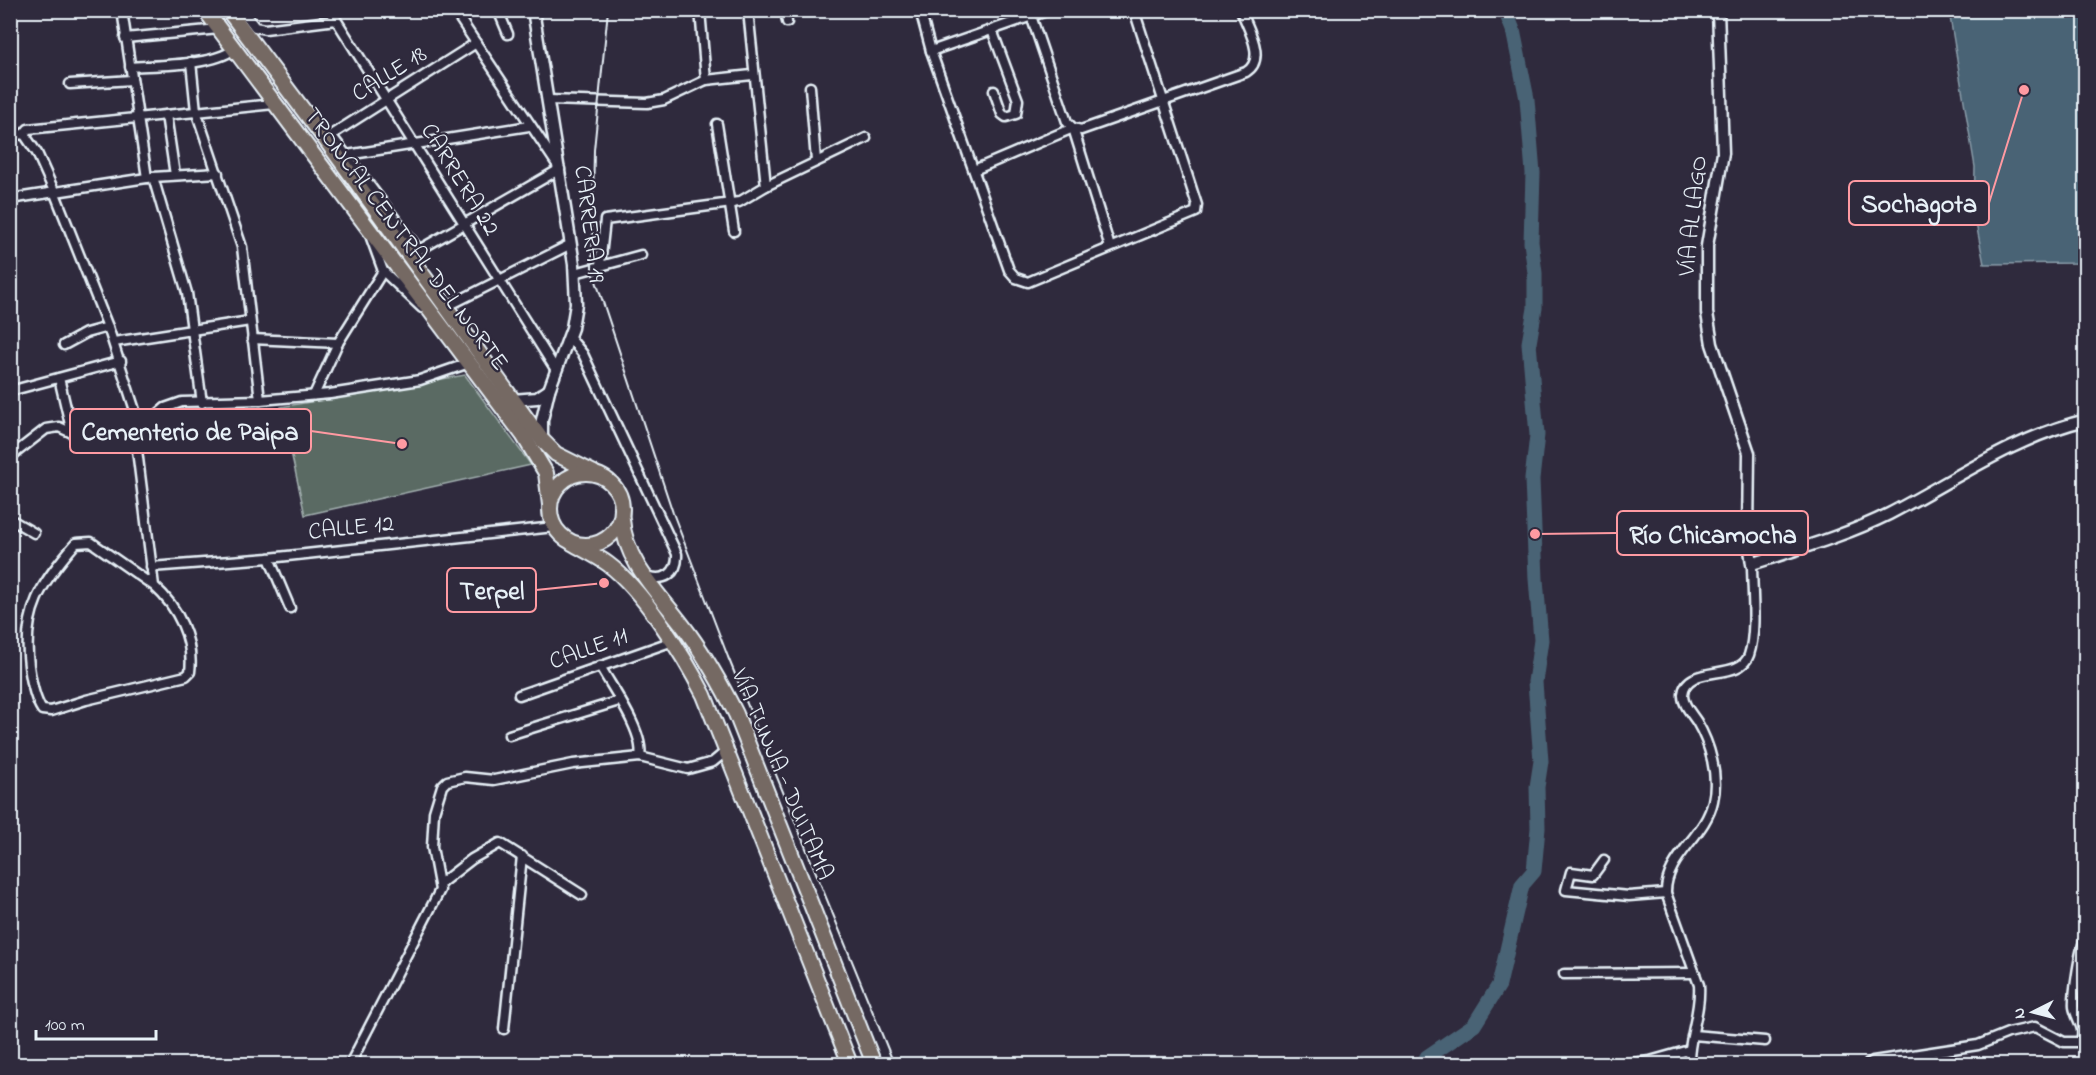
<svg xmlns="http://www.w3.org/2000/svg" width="2096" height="1075" font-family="'Indie Flower',sans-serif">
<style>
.green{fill:#5a6b63;stroke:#a1aeae;stroke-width:1.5}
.water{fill:#4a6374;stroke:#899ca9;stroke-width:1.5}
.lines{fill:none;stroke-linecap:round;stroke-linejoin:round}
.river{stroke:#4a6374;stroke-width:15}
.minor-casing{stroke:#e8f1f8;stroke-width:13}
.tertiary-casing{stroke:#e8f1f8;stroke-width:15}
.trunk-casing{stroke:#e8f1f8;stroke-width:18}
.minor{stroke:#2f2a3d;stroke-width:8}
.tertiary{stroke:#2f2a3d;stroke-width:10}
.trunk{stroke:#756964;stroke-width:14}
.rail{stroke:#e8f1f8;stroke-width:2}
.labels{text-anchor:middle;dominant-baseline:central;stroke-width:4.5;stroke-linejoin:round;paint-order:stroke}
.street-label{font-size:24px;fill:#e8f1f8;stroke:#2f2a3d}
.leader{fill:none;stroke:#ff9aa2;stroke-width:2}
.callout-dot{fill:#ff9aa2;stroke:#2f2a3d;stroke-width:2}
.callout{fill:#2f2a3d;stroke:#ff9aa2;stroke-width:2}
.callout-label{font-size:26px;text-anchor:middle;font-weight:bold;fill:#e8f1f8}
</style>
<rect width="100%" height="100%" fill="#2f2a3d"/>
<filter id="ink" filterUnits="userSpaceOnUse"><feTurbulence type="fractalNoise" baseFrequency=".0167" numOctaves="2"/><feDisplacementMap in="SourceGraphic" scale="12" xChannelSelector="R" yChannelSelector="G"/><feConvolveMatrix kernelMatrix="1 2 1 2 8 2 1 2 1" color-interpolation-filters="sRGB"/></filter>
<g filter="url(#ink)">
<polygon class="green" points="465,375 531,465 305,515 281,407"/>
<polygon class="water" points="1949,11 2085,11 2085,263 1984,264 1974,213 1975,167"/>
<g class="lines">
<polyline class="river" points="1423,1064 1427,1057 1474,1025 1499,985 1522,885 1534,871 1538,828 1537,787 1541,761 1535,682 1541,640 1536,579 1532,479 1537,435 1529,343 1535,308 1535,273 1531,242 1533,173 1527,99 1513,30 1505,10"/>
<g class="minor-casing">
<g id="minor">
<polyline points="122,10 147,178"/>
<polyline points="242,10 255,27 265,29 336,20"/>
<polyline points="330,10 556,370"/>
<polyline points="498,10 508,34"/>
<polyline points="700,10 706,80"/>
<polyline points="748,10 766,186"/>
<polyline points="785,10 787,22"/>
<polyline points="920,10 931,51 1009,270 1016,278 1028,282 1196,212 1197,205 1134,10"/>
<polyline points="1029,10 1067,122 1073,128 1110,247"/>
<polyline points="992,30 1018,100 1016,114 1006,117 1002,114 994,91"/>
<polyline points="125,38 219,29"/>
<polyline points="931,51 1049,10"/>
<polyline points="191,62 196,111 242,247 260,400"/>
<path d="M130,67C157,65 213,66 234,49"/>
<polyline points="70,84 132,80"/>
<polyline points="810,87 816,161"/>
<polyline points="548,100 647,103 664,100 706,80 752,75"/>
<polyline points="166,115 175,175"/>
<polyline points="717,124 734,231"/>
<polyline points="24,134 37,153 54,191 108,327 141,429"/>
<polyline points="331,135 419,250 560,169 454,10"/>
<polyline points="10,136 24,134 28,129 274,104"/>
<polyline points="328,137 476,43"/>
<polyline points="347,155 529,126"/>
<path d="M974,170L1073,128L1081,130L1246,72C1267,59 1248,29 1241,10"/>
<polyline points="153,177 187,293 202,403"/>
<polyline points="10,199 153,177 218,173"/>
<polyline points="371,238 383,271 422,308"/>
<polyline points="600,265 605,220 739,202 766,186 866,138"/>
<polyline points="575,273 641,255"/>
<polyline points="446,307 571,244"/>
<path d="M569,337L583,354L677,554C678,574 664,582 646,576"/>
<polyline points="252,339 338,343"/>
<polyline points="114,342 250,321"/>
<polyline points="64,345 86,333 108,327"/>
<polyline points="59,378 72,433"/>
<polyline points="10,391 121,361"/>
<polyline points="314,395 338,343 383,271"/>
<path d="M135,434L154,586C178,607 194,640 190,672L186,676L86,700L51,711L42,710C34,698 31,680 29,666C22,611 41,583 76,543L91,542L154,586"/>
<polyline points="10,457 46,429 59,427 90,441 110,443 135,434 165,408 182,402 260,400 330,394 420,380 469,363"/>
<polyline points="10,519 34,533"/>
<polyline points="269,558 290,608"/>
<polyline points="151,567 269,558 554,527"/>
<path d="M600,666C612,688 645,733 640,757"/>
<polyline points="519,695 673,641"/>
<polyline points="509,735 619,701"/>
<polyline points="1604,860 1593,875 1571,872 1566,890 1629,896 1666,893"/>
<polyline points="441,883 472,859 500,843 582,895"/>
<polyline points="1564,974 1695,973"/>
<polyline points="504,1029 522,856"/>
<polyline points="1693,1035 1765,1041"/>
<polyline points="350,1064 440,890 432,847 434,812 442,786 447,781 465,777 494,780 573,764 640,757 688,769 713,762 725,752"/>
<polyline points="1622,1064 1650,1061 1689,1050"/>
<path d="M1689,1064C1688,1038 1701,1013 1699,985L1666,893C1665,857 1706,836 1713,801C1719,776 1710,744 1697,722C1692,714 1682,704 1683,694C1686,663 1740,682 1749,655C1757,631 1752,590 1752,564"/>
<path d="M1868,1064L1873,1061L1978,1045L2008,1033L2035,1027L2064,1042H2080C2087,1029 2076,1020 2074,1007C2073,995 2080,947 2086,937"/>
</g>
</g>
<g class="tertiary-casing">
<g id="tertiary">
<polyline points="533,10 574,264 576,304 572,328 549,390 542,420 542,440"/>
<path d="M1718,10L1723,153L1707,246V313L1712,344L1749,453L1748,535L1752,564C1798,549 1845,536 1889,514C1953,481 2014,437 2086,420"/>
<polyline points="513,400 537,398 549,390"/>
</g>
</g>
<g class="trunk-casing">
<g id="trunk">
<polyline points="205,10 523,435 546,473 550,505"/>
<polyline points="228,10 325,139 542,440 556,454 594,473"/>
<circle cx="586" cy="509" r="36"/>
<path d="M622,519C625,565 664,598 689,634C707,659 722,686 736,714L874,1064"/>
<path d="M572,543C584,550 597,556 608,564C643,590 684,656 704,695L850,1064"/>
</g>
</g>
<use href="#minor" class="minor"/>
<use href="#tertiary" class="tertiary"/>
<use href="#trunk" class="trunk"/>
<polyline class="rail" points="608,10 594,150 592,269 673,513 728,657 894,1064"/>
</g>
</g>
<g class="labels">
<g class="street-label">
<text transform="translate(390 75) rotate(-32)">CALLE 18</text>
<text transform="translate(459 180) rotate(58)">CARRERA 22</text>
<text transform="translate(1694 216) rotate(-84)">VÍA AL LAGO</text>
<text transform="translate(588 224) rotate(83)">CARRERA 19</text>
<text transform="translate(405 240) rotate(53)">TRONCAL CENTRAL DEL NORTE</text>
<text transform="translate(351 529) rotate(-6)">CALLE 12</text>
<text transform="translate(589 650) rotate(-20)">CALLE 11</text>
<text transform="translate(781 775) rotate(67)">VÍA TUNJA - DUITAMA</text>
</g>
</g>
<path class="leader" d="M2024 90L1989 203M402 444L311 431M1535 534L1617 533M604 583L536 590"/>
<g class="callout-dot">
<circle cx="2024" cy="90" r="6"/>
<circle cx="402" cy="444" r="6"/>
<circle cx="1535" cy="534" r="6"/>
<circle cx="604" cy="583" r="6"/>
</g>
<g class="callout">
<rect x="1849" y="181" width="140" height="44" rx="6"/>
<rect x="70" y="409" width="241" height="44" rx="6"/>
<rect x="1617" y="511" width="191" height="44" rx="6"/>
<rect x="447" y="568" width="89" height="44" rx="6"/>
</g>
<g class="callout-label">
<text x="1919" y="212">Sochagota</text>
<text x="190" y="440">Cementerio de Paipa</text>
<text x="1713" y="543">Río Chicamocha</text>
<text x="492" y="599">Terpel</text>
</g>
<rect width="2096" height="1075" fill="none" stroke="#2f2a3d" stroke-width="36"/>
<rect x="18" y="18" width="2060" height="1039" fill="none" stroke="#e8f1f8" stroke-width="2" filter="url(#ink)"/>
<g transform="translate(2033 1012) rotate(264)" stroke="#2f2a3d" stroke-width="4.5" paint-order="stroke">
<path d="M0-4.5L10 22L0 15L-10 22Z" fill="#e8f1f8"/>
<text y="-9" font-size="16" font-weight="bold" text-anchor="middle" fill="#e8f1f8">N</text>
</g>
<path d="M36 1030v9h120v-9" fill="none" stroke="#e8f1f8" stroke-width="3"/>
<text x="45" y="1030" font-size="18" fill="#e8f1f8" stroke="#2f2a3d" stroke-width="4.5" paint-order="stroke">100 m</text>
</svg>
